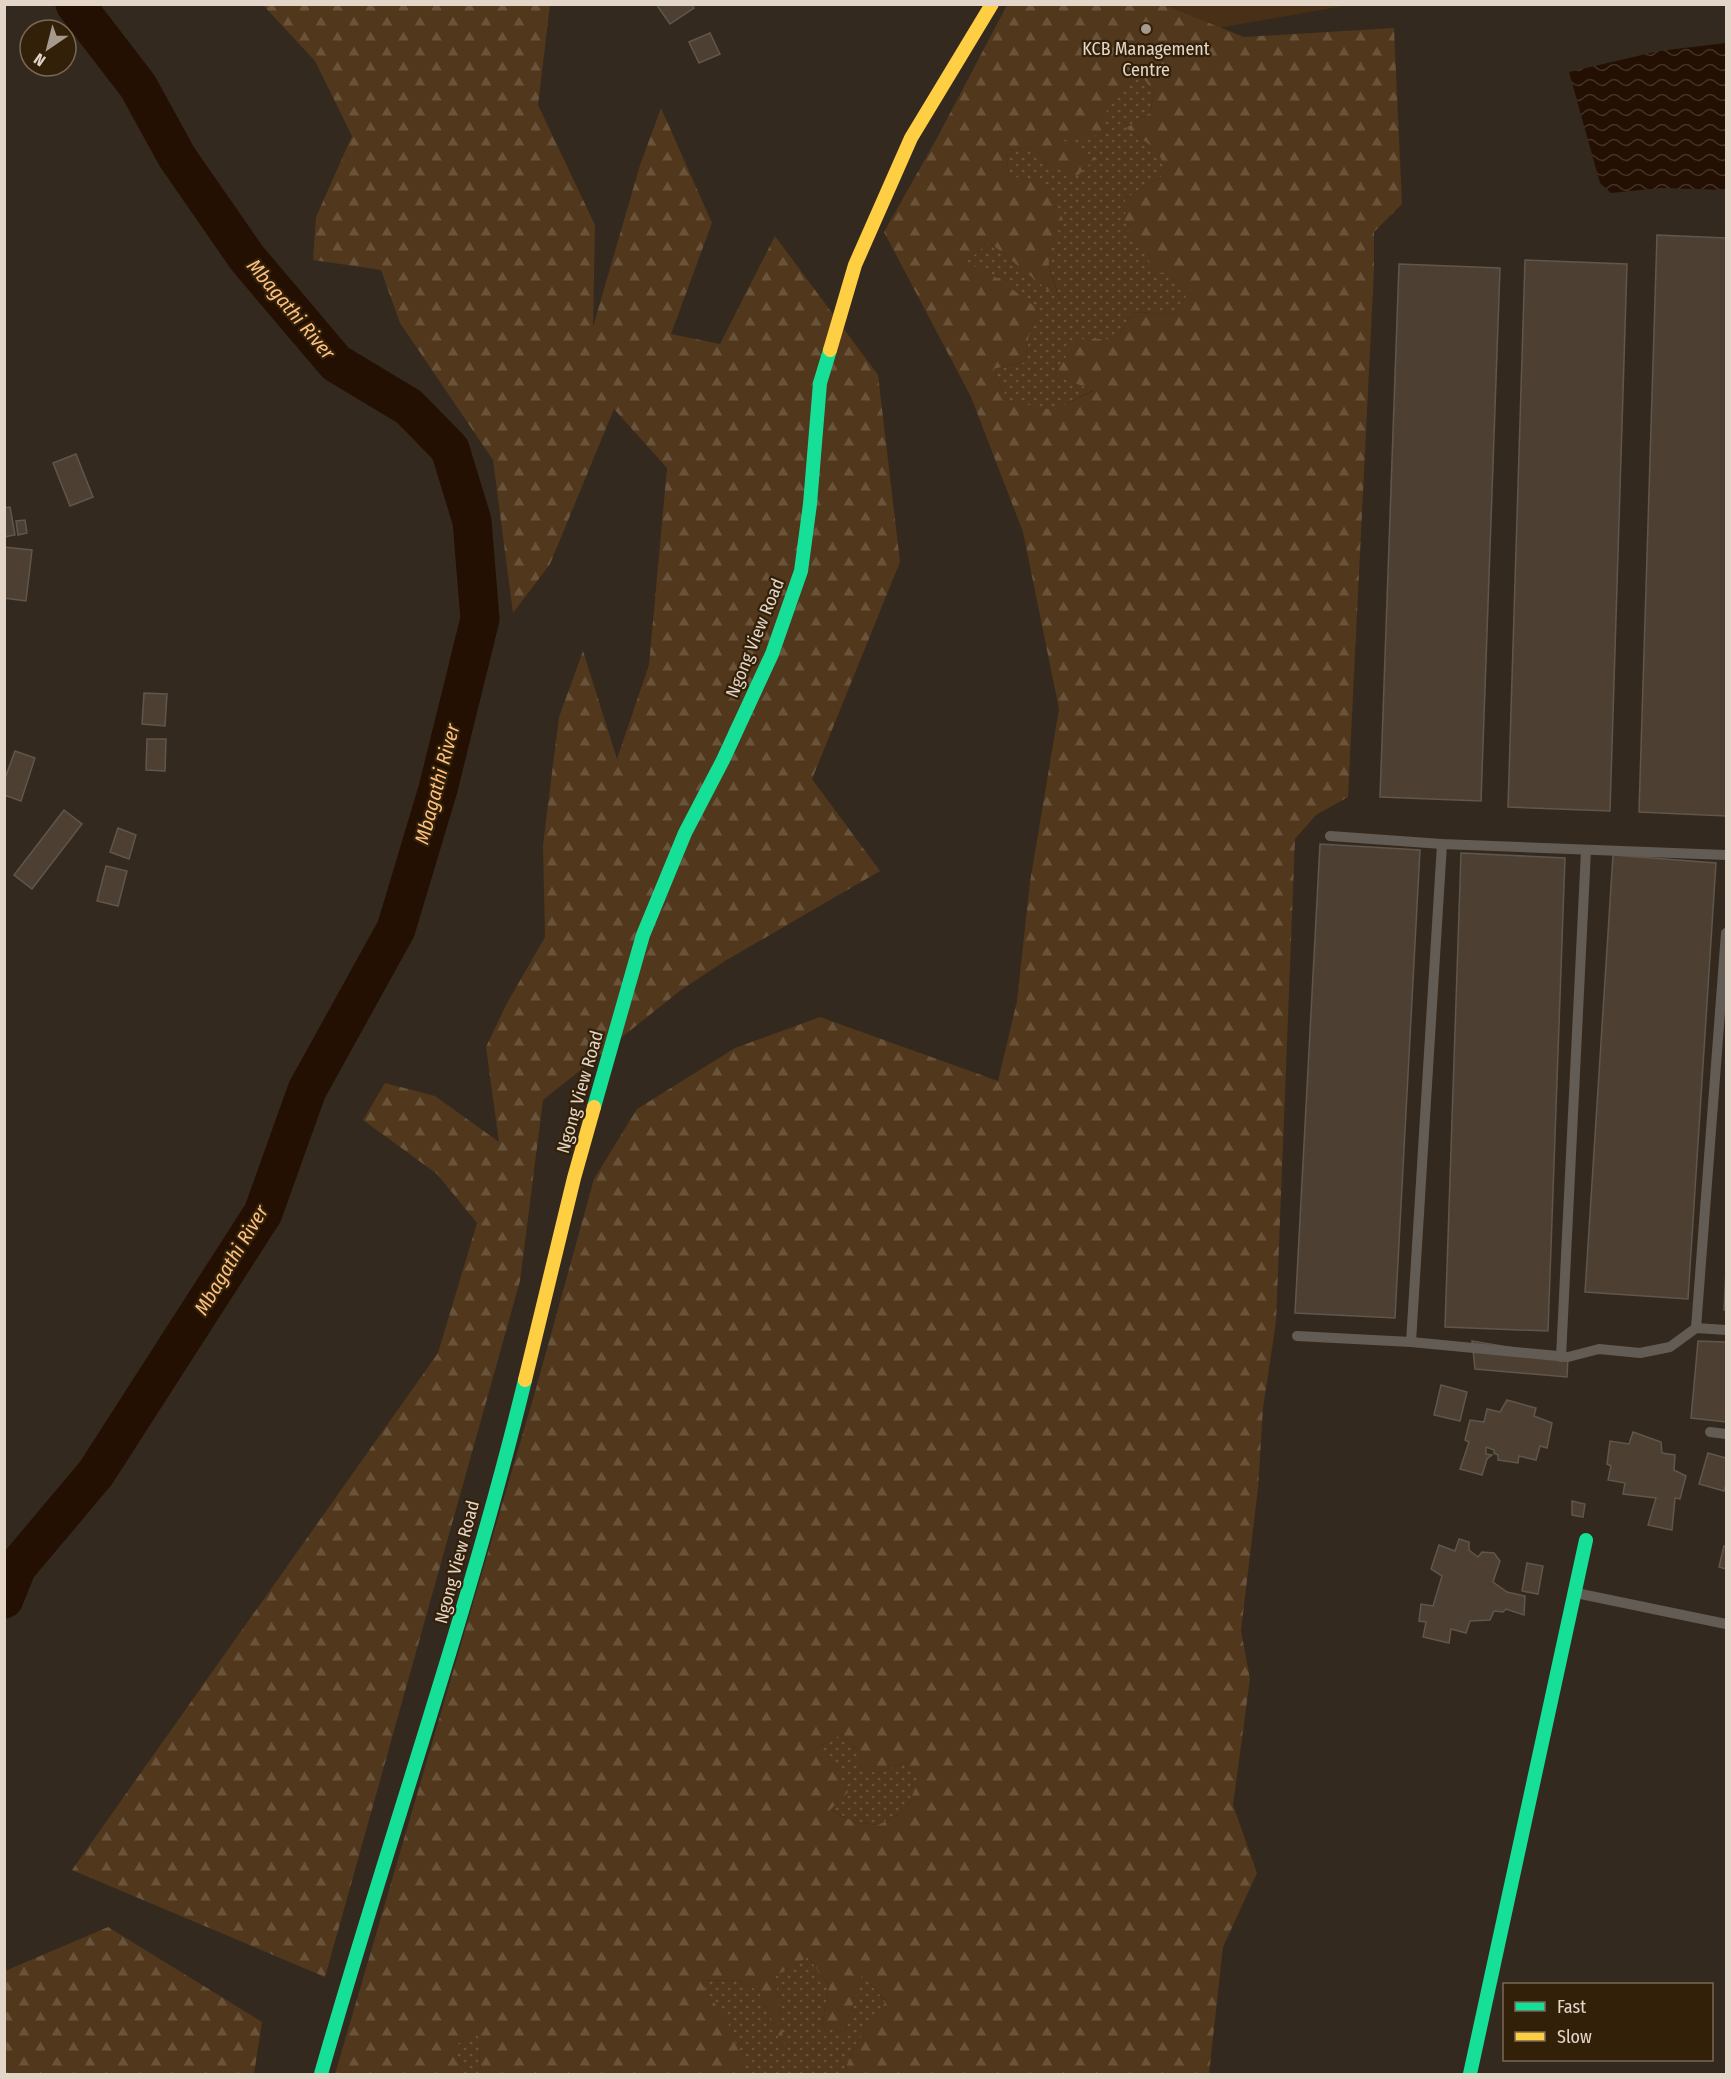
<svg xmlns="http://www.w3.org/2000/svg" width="1731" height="2079" font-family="'Fira Sans Condensed',sans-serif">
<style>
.built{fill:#473015}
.grass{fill:url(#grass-dots)}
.forest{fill:url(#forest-firs);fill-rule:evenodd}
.water{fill:url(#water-waves)}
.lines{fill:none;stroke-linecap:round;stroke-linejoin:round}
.river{stroke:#231003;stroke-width:39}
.building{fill:#4d4033;stroke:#5f564c;stroke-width:1.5}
.lane{stroke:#635c55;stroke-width:10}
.fast{stroke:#16e098;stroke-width:14}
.slow{stroke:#ffcf43;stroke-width:14}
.poi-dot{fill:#a6998d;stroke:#332009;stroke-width:2}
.labels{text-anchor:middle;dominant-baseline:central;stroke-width:4.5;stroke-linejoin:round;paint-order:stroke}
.poi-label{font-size:18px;fill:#e3d6c9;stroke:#332009}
.street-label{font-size:18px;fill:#e3d6c9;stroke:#332009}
.water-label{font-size:20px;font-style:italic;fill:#fec07f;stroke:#332009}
</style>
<defs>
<pattern id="grass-dots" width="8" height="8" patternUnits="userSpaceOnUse" patternTransform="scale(1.5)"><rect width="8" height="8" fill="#51371b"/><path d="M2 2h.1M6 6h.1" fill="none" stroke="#6a533b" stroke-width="1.8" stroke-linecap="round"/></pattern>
<pattern id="forest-firs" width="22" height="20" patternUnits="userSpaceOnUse" patternTransform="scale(1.5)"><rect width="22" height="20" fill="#51371b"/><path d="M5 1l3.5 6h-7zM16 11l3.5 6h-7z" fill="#6a533b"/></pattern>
<pattern id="water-waves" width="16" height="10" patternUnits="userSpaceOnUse" patternTransform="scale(1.5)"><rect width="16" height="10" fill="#231003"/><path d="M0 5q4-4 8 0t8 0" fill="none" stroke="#433226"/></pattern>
</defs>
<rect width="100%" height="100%" fill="#34291e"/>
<polygon class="built" points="1081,5 1349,5 1076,53"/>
<g class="grass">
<path d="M1139,72L1154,93L1150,113L1126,128L1157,150L1167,173L1125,199L1154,269L1192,289L1173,314L1132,312L1117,339L1055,374L1093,390L1053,411L1008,401L993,369L1025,362L1029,334L1038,309L966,262L989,242L1061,300C1045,259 1044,259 1063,220L1009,176L1006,150L1034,147L1049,166L1060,139L1108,102Z"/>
<polygon points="842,1734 878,1773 904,1762 919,1780 905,1811 878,1825 855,1822 829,1809 820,1746"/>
<polygon points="808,1957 829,1986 822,2027 844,2032 862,1974 886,2002 856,2044 843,2074 747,2074 699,1981 739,1980 760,1992 784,2050 775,1976"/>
<polygon points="479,2032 480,2065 483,2074 457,2074 461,2064 453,2046"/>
</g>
<g class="forest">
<polygon points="263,5 550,5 538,105 595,225 593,327 640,165 661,108 712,223 671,334 720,344 775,236 878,375 900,562 812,779 880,871 725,961 681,990 543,1100 520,1281 325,1977 72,1870 438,1353 477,1223 437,1174 363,1120 385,1083 435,1096 499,1142 486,1047 507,1003 545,937 543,845 559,717 583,651 617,759 649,665 667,468 614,409 550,564 513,613 493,460 400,323 381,270 313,260 316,217 352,136 315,61"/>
<path d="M1007,5H1164L1244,37L1394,28L1402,204L1374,232V269L1348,797L1316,815L1295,839L1276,1322L1263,1408L1258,1488L1241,1631L1250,1679L1233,1805L1257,1873L1223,1947L1209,2074H843L856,2044L886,2001L862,1975L844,2032L822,2028L829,1986L808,1957L775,1976L785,2053L760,1992L739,1980L700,1981L728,2023L747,2074H483L480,2065L478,2033L453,2046L461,2064L457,2074H335L535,1392L594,1179L637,1109L735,1048L820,1017L998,1081L1017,1001L1030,882L1059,709L1023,532L971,397L884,232L937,138ZM1139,72L1154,93L1150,113L1126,128L1157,150L1167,173L1125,199V223L1154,269L1191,290L1173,314L1132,312L1117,339H1077L1055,374L1093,391L1053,410L1008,401L993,369L1025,362L1029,334L1038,309L999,279L966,262L989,242L1061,301C1045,260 1044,260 1063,220L1056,201L1037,181L1009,176L1006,150L1034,147L1049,166L1077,176L1096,158L1061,139L1103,135L1108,102ZM842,1734L856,1749L859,1770L878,1773L904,1762L919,1780L905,1811L878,1825L855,1822L830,1810L848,1792L835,1766L820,1746Z"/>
<polygon points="108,1927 262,2022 254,2074 5,2074 5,1971"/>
</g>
<polygon class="water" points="1726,43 1726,190 1661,188 1611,193 1600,183 1569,72 1659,51"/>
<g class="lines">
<polyline class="river" points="4,1599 17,1567 96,1473 263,1213 307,1090 396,929 438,789 480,619 472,521 450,449 409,407 336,363 247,258 177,157 138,86 75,4"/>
</g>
<g class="building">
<polygon points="656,4 691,4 694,8 670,24"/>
<polygon points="710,33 720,54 699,63 689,42"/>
<polygon points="1657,235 1726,238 1726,816 1639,812"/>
<polygon points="1525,260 1627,264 1610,811 1508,807"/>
<polygon points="1399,264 1500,268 1481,801 1380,797"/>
<polygon points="76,454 93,497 70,506 53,463"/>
<polygon points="10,507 15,535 4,537 4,508"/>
<polygon points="25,520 27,533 18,535 16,521"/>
<polygon points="4,547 32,550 26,601 4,598"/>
<polygon points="144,693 167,694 165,726 142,724"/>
<polygon points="147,739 166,739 165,771 146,770"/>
<polygon points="15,751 35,758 21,801 4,795 4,781"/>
<polygon points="64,810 82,824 32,889 14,875"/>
<polygon points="118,828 136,835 129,859 110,852"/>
<polygon points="1320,844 1420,850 1395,1318 1295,1313"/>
<polygon points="1461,853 1565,858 1548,1331 1445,1327"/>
<polygon points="1613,855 1716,863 1688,1299 1585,1292"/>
<polygon points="106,866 127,871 118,906 97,901"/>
<polygon points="1726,1270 1726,1310 1724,1310"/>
<polygon points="1472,1341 1568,1357 1567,1377 1475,1369"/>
<polygon points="1698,1341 1726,1342 1726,1422 1691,1418"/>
<polygon points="1441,1385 1467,1392 1460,1421 1434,1415"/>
<polygon points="1507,1400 1536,1408 1534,1416 1552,1423 1547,1448 1540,1446 1536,1460 1519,1456 1518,1463 1498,1460 1498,1455 1494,1453 1494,1450 1486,1447 1486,1454 1492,1455 1487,1459 1482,1475 1460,1469 1469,1442 1465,1440 1470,1420 1484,1422 1487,1409 1500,1412"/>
<polygon points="1633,1432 1661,1442 1662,1453 1675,1455 1674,1470 1686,1476 1680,1499 1675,1498 1672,1530 1648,1525 1656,1498 1623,1494 1625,1483 1608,1480 1611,1466 1607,1464 1610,1441 1629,1444"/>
<polygon points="1708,1453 1726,1458 1726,1484 1724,1491 1699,1484"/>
<polygon points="1572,1501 1585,1504 1583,1517 1572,1515"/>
<polygon points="1459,1539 1469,1542 1469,1550 1478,1557 1482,1552 1494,1553 1500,1561 1493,1582 1507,1592 1525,1596 1524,1615 1506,1609 1503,1612 1494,1611 1490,1620 1470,1621 1466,1633 1451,1629 1449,1643 1423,1637 1426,1622 1419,1621 1421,1604 1433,1606 1442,1576 1431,1569 1439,1545 1455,1551"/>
<polygon points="1724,1546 1726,1547 1726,1569 1719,1567"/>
<polygon points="1527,1563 1543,1566 1538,1594 1522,1591"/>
</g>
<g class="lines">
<g class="lane">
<polyline points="1330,836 1442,844 1726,855"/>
<polyline points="1696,1328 1726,933"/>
<polyline points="1297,1336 1411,1342 1568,1357 1599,1349 1640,1353 1670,1347 1696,1328 1726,1330"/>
<polyline points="1411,1342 1442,844"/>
<polyline points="1561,1357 1586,850"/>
<polyline points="1710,1432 1726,1434"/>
<polyline points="1576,1593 1726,1624"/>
</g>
<g class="fast">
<polyline points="594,1107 643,935 685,833 723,760 772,654 801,571 810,504 820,383 830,350"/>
<path d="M321,2074C387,1842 468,1615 525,1380"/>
<polyline points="1470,2074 1586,1540"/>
</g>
<g class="slow">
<polyline points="830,350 855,265 911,138 992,4"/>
<polyline points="525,1380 574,1178 594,1107"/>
</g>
</g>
<circle class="poi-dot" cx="1146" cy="29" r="6"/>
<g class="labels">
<g class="poi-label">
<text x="1146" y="49">KCB Management<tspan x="1146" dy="21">Centre</tspan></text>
</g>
<g class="street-label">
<text transform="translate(755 638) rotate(-68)">Ngong View Road</text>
<text transform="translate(580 1092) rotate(-74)">Ngong View Road</text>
<text transform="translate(457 1562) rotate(-75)">Ngong View Road</text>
</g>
<g class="water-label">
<text transform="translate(291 309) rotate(50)">Mbagathi River</text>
<text transform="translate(437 784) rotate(-75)">Mbagathi River</text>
<text transform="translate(231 1260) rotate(-59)">Mbagathi River</text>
</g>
</g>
<rect width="1731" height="2079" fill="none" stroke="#e3d6c9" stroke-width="12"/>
<rect x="1503" y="1983" width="210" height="78" fill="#332009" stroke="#796956" stroke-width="1.5"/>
<rect x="1515" y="2002" width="30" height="9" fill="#16e098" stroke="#796956" stroke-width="1.5"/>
<text x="1557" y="2013" font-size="18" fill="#e3d6c9">Fast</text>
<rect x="1515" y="2032" width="30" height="9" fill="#ffcf43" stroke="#796956" stroke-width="1.5"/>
<text x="1557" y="2043" font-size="18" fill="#e3d6c9">Slow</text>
<g transform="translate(48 48) rotate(215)"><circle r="28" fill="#332009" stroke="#796956" stroke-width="1.5"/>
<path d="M0-4.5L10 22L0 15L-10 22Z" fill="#a6998d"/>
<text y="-9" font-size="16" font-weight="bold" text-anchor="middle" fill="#e3d6c9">N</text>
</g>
</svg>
